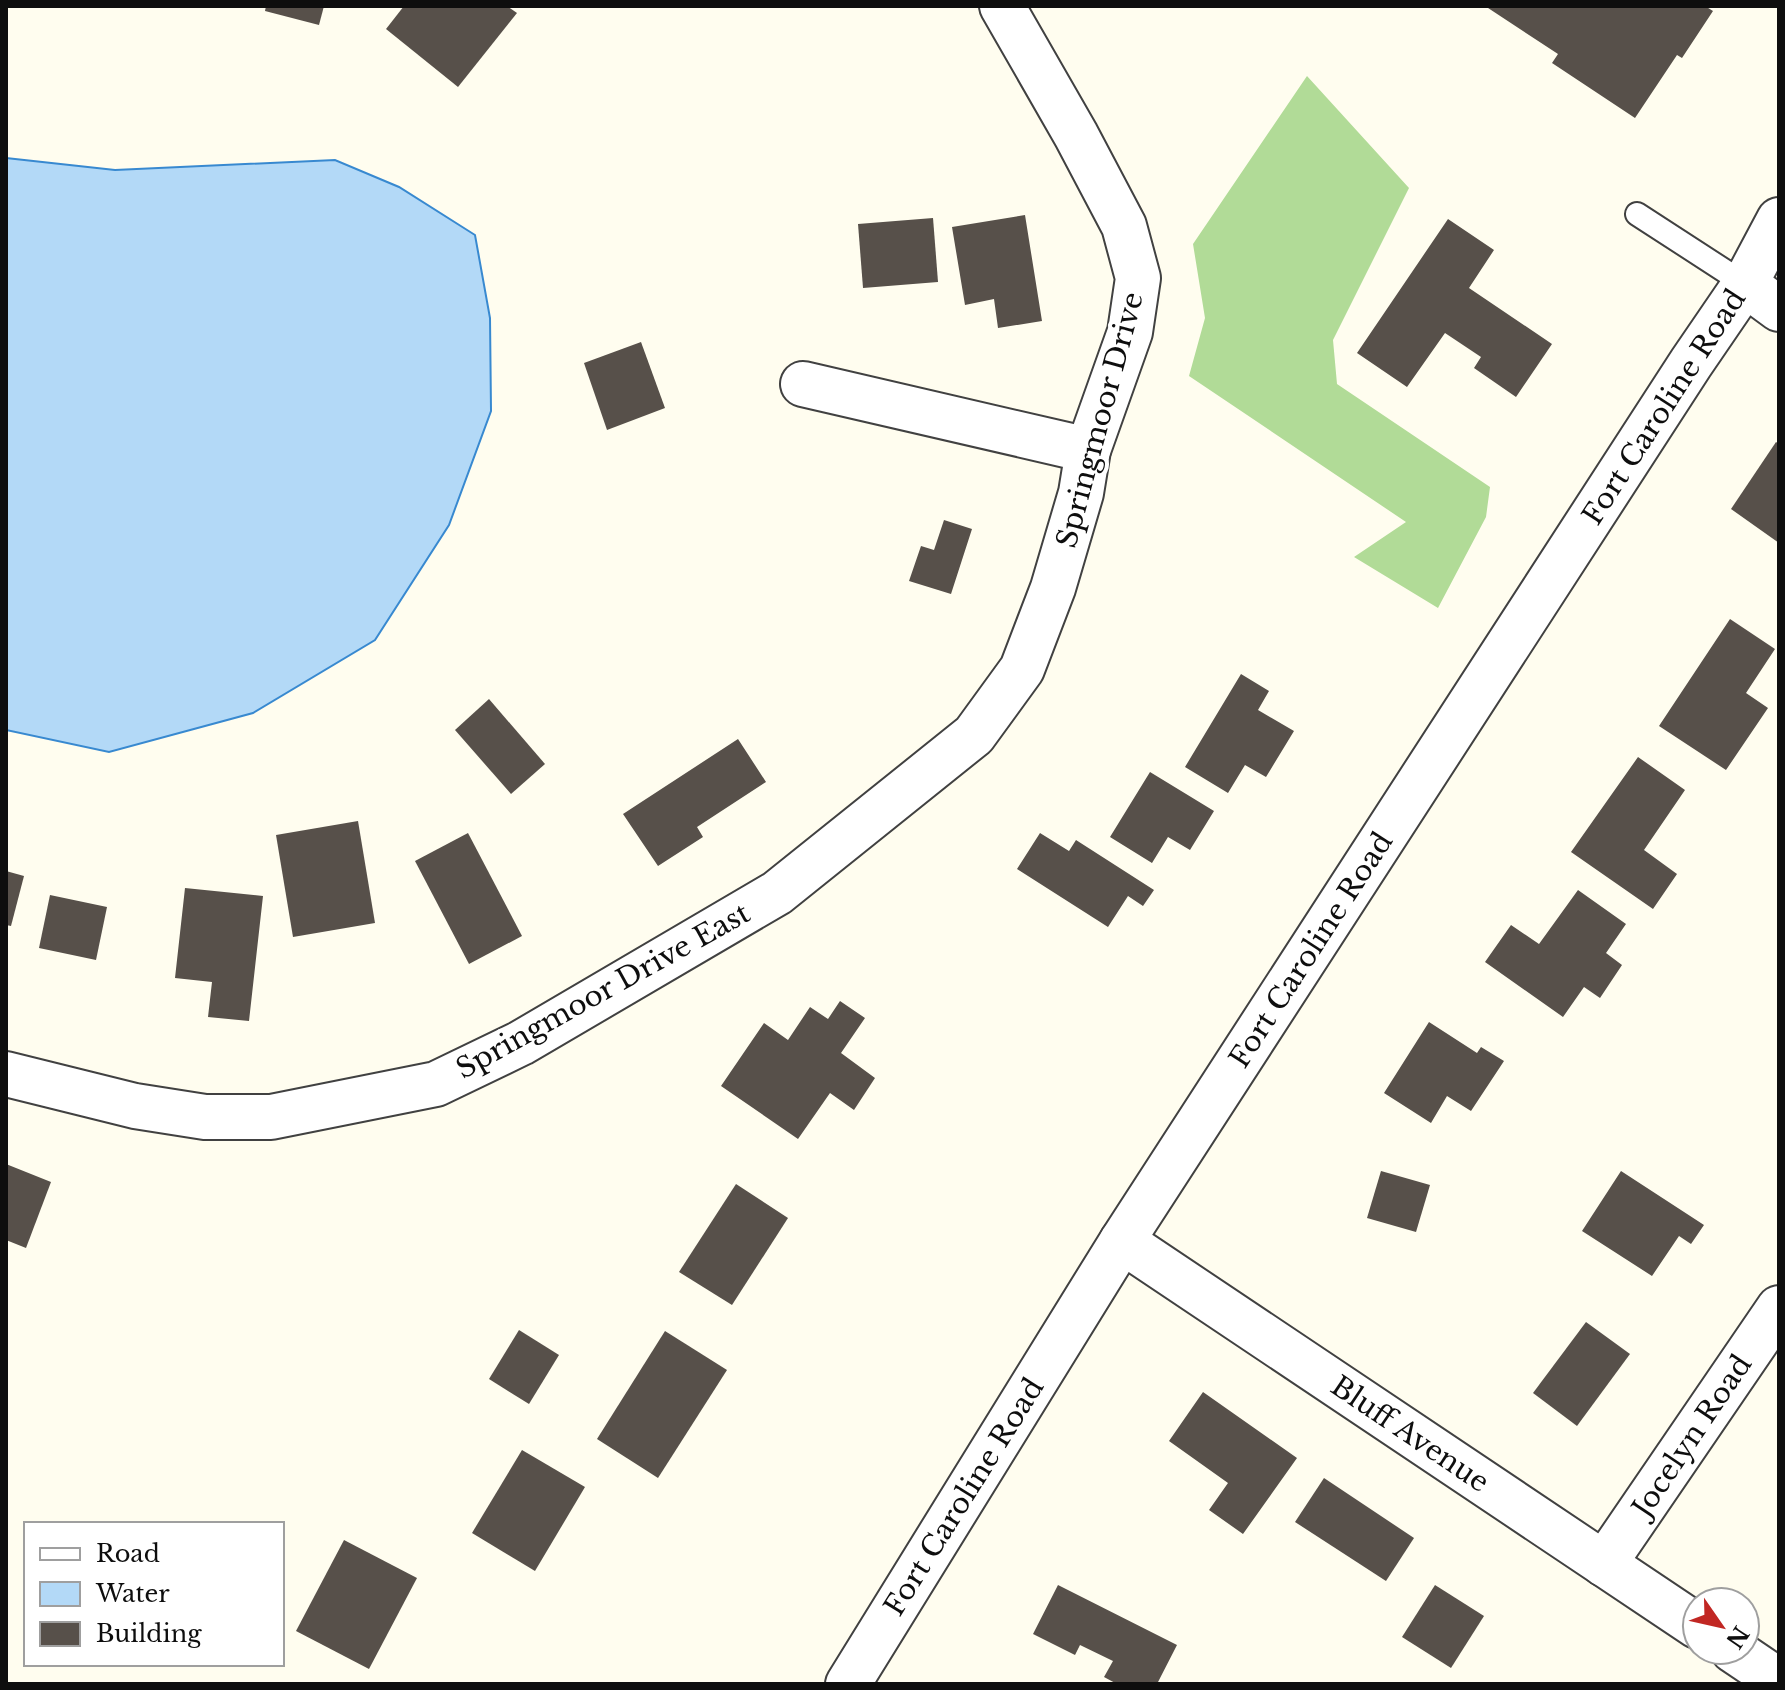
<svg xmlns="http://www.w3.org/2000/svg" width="1785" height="1690" font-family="'Libre Baskerville',serif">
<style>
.forest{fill:#b1db97}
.water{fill:#b3d9f7;stroke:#3889d0;stroke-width:2}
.building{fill:#57504a}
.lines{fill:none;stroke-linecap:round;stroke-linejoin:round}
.service-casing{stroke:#414141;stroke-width:26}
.minor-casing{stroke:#414141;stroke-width:48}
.tertiary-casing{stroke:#414141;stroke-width:48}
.service{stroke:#fff;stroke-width:22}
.minor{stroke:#fff;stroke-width:44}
.tertiary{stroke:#fff;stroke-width:44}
.labels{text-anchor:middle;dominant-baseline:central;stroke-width:8;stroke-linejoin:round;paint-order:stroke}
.street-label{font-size:28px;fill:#0e0e0e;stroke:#fff}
</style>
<rect width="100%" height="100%" fill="#fffdef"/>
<polygon class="forest" points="1307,76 1409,188 1333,340 1337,384 1490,487 1486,517 1438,608 1354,557 1406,522 1189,376 1205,318 1193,244"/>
<polygon class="water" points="6,158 115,170 335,160 399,187 475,235 490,318 491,411 449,525 375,640 253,713 109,752 6,730"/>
<g class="building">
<polygon points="266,6 324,6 319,25 265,11"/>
<polygon points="404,6 507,6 517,13 458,87 386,29"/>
<polygon points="1485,6 1705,6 1713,11 1682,58 1677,55 1635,118 1552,63 1558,54"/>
<polygon points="1025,215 1042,321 998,328 994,299 965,305 952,227"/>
<polygon points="933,218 938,282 863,288 858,224"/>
<polygon points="1448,219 1494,250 1469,288 1552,344 1516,397 1474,368 1481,357 1445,333 1407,387 1357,353"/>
<polygon points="641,342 665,408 607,430 584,363"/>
<polygon points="1776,442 1779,444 1779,543 1731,509"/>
<polygon points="944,520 972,529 951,594 909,581 921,546 934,550"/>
<polygon points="1730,619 1775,649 1746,693 1768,708 1726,770 1659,726"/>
<polygon points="1241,674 1269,691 1258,710 1294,731 1266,777 1245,765 1228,793 1185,767"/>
<polygon points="489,699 545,764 511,794 455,730"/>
<polygon points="738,739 766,782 697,827 703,837 658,866 623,814"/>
<polygon points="1638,757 1685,790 1644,850 1677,874 1653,909 1571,852"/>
<polygon points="1150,772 1214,811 1190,850 1168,837 1152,863 1110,837"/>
<polygon points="358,821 375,923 293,937 276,835"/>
<polygon points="468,833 522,936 469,964 415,861"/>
<polygon points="1040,833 1069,851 1076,840 1154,890 1143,906 1128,896 1108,927 1017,869"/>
<polygon points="6,871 24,876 11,926 6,925"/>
<polygon points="185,888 263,896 249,1021 208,1017 212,982 175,978"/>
<polygon points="1578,890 1626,924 1606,953 1622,965 1600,998 1584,987 1563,1017 1485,962 1511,925 1539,944"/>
<polygon points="50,895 107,907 96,960 39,948"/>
<polygon points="840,1001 865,1018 841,1053 875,1078 854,1110 830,1093 798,1139 721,1086 764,1023 788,1040 810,1007 828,1019"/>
<polygon points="1429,1022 1477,1053 1481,1047 1504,1061 1471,1111 1447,1096 1431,1123 1384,1093"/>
<polygon points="6,1164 51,1182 26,1248 6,1240"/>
<polygon points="1381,1171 1430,1185 1416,1232 1367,1218"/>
<polygon points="1621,1171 1704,1225 1691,1244 1679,1236 1652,1276 1582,1231"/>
<polygon points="736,1184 788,1218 732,1305 679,1272"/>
<polygon points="1586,1322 1630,1354 1577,1426 1533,1393"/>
<polygon points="519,1330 559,1355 529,1404 489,1379"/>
<polygon points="665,1331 727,1370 658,1478 597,1439"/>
<polygon points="1203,1392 1297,1458 1243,1534 1209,1510 1228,1483 1169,1441"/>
<polygon points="522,1450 585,1487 535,1571 472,1533"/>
<polygon points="1324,1478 1414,1538 1386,1581 1295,1522"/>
<polygon points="344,1540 417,1578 369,1669 296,1631"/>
<polygon points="1058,1585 1177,1645 1157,1684 1117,1684 1104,1677 1113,1661 1080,1645 1075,1655 1033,1634"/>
<polygon points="1435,1585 1484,1616 1451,1668 1402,1637"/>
</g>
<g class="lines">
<g class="service-casing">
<polyline id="service" points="1637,214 1745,284"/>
</g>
<g class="minor-casing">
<g id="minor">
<polyline points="1745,284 1779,309"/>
<polyline points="803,384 1088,450"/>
<polyline points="6,1074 135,1106 205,1117 271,1117 436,1084 521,1043 777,893 974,735 1022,669 1053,588 1081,493 1088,450 1130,332 1138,278 1124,226 1076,135 1002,6"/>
<polyline points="1122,1241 1697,1626"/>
<polyline points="1604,1564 1779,1308"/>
<polyline points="1733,1650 1779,1681"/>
</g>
</g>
<g class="tertiary-casing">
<polyline id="tertiary" points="848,1684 1122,1241 1691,363 1745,284 1779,220"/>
</g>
<use href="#service" class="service"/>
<use href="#minor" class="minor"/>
<use href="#tertiary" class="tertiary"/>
</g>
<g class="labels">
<g class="street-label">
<text transform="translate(1664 407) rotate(-57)">Fort Caroline Road</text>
<text transform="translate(1100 420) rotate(-75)">Springmoor Drive</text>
<text transform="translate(1311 950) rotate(-57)">Fort Caroline Road</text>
<text transform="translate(603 991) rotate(-29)">Springmoor Drive East</text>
<text transform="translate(1410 1434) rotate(34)">Bluff Avenue</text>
<text transform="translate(1692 1436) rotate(-56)">Jocelyn Road</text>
<text transform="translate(964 1497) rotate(-58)">Fort Caroline Road</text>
</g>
</g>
<rect width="1785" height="1690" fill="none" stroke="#0e0e0e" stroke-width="16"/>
<rect x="24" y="1522" width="260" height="144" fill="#ffffff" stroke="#9f9f9f" stroke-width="2"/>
<rect x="40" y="1548" width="40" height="12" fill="#ffffff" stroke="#9f9f9f" stroke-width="2"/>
<text x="96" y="1562" font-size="24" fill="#0e0e0e">Road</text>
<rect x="40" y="1582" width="40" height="24" fill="#b3d9f7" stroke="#9f9f9f" stroke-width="2"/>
<text x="96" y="1602" font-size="24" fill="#0e0e0e">Water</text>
<rect x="40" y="1622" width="40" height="24" fill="#57504a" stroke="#9f9f9f" stroke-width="2"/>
<text x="96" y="1642" font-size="24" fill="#0e0e0e">Building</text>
<g transform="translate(1721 1626) rotate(124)"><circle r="38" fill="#ffffff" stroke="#9f9f9f" stroke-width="2"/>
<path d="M0-6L14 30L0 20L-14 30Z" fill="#c12723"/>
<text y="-12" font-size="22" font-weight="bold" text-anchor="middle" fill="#0e0e0e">N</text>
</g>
</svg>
